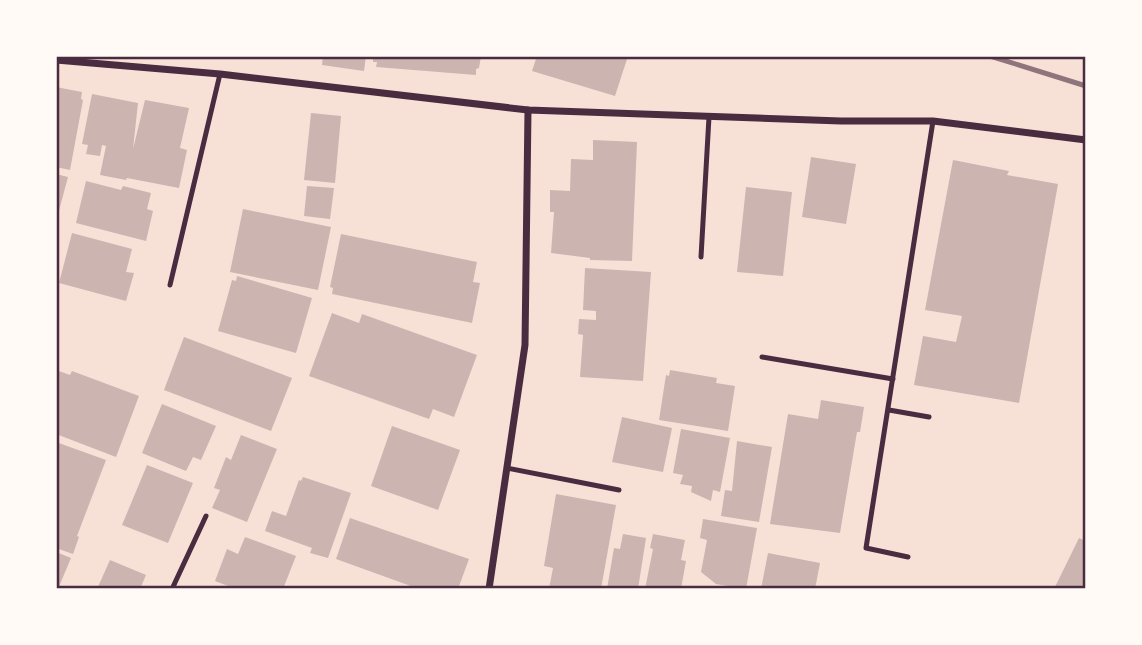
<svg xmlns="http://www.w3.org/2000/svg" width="1142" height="645" font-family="'Sofia Sans Condensed',sans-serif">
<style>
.building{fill:#ccb4b1}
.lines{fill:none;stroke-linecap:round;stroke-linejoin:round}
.service{stroke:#4a2c40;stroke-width:5}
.minor{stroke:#4a2c40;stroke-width:7}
.rail{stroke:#8f747c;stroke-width:5}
.neatline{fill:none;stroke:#4a2c40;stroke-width:2.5}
</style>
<rect width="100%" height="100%" fill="#f7e1d7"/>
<g class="building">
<polygon points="323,56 366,56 364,71 322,65"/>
<polygon points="373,56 481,56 479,68 476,69 476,75 376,67 377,62 373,62"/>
<polygon points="537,56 628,56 615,96 532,71"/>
<polygon points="56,87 82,92 81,99 83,100 70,170 56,167"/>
<polygon points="92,94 138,103 133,149 145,100 189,108 180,148 187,150 179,188 127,178 126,180 100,175 106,146 102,145 100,156 86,154 88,145 82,144"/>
<polygon points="311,113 341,116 335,183 304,180"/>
<polygon points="593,140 637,142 632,261 590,260 590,258 551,253 554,212 550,212 550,190 570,191 571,159 593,160"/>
<polygon points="811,157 856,164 846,224 802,217"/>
<polygon points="953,160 1009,171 1007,175 1058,184 1019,403 914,385 923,336 956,342 962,316 925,310"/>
<polygon points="56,174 68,177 57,218 56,218"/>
<polygon points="86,181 121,190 123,186 151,193 147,209 153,211 146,241 76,223"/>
<polygon points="307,186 334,188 330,219 304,216"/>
<polygon points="746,187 792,192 783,276 737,272"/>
<polygon points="243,209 331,227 318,290 230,272"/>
<polygon points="72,233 132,249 126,272 134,273 126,301 59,283"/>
<polygon points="341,234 477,262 473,282 480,283 472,323 332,294 333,288 330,287"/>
<polygon points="585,268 651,272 643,381 580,377 583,335 578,334 579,319 596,320 596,311 583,310"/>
<polygon points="237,276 312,298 296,353 218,331 232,280 236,281"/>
<polygon points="332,313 359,323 362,314 477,355 454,417 433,409 429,419 309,376"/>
<polygon points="184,337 292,378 271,431 164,390"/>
<polygon points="56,370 70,375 72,371 139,396 116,457 56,434"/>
<polygon points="670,370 717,378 716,383 735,386 728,431 659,420 666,375 669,376"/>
<polygon points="821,400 864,407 860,432 857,432 840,533 770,524 788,414 818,419"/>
<polygon points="162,404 216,426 201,460 193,457 186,471 142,453"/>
<polygon points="622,417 672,428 663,472 612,462"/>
<polygon points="392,426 460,450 438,510 371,486"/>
<polygon points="681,429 730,438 720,492 713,490 711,501 691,492 692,486 680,484 683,475 673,473"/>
<polygon points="241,435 277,449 247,522 212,508 220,490 214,488 226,457 231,460"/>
<polygon points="737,441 772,447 759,522 721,516 725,490 732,491"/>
<polygon points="56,442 106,460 77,536 79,537 73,554 56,548"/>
<polygon points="147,465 193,483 168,543 122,525"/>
<polygon points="303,477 351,493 328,558 310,553 312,548 265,531 272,511 286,516 299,480 301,481"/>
<polygon points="556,494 616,505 601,589 549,589 553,568 544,566"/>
<polygon points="350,518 469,559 458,589 419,589 336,559"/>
<polygon points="703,519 757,528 746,589 716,584 701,572 707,540 700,538"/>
<polygon points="623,534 646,538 638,589 607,589 614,548 620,549"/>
<polygon points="653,534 685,540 681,560 686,561 681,589 645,589 653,549 650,548"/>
<polygon points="245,537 296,556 283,589 236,589 215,581 227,549 238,554"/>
<polygon points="1079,538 1086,541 1086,589 1054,589"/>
<polygon points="56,552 71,558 58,589 56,589"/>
<polygon points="768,553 820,563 815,589 761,589"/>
<polygon points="110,560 146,575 140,589 97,589"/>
</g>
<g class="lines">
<g class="service">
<polyline points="701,257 709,117"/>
<polyline points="170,285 220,74"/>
<polyline points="762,357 893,379"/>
<polyline points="889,410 929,417"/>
<polyline points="507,468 619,490"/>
<polyline points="908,557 866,548 933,121"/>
<polyline points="172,589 206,516"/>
</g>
<g class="minor">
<polyline points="56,60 220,74 528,110 841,121 933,121 1086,140"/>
<polyline points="489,589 525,345 528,110"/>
</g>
<g class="rail">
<polyline points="990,56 1086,86"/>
<polyline points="1082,56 1086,57"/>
</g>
</g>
<rect width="1142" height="645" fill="none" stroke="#fffaf5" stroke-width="116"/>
<rect x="58" y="58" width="1026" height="529" class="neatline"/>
</svg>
